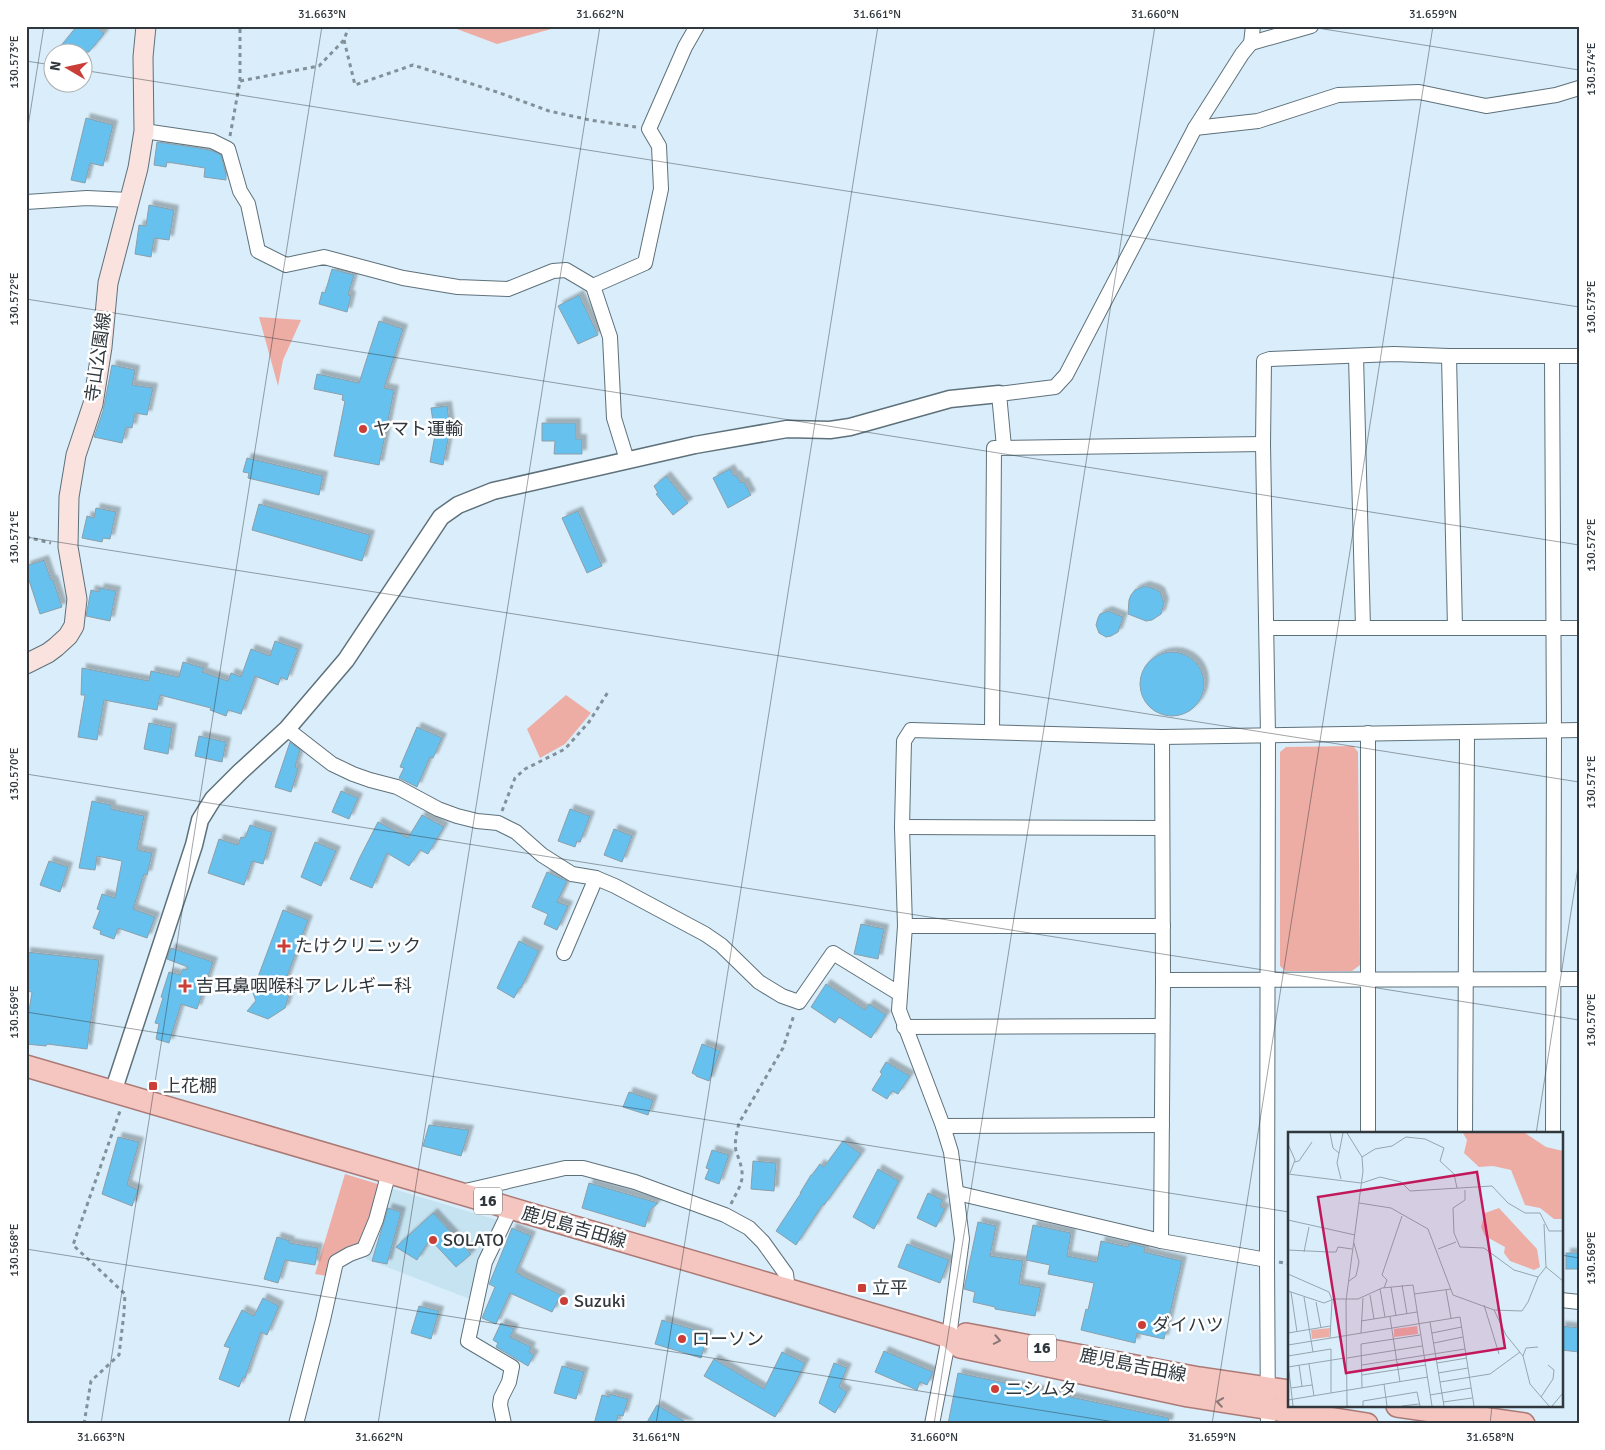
<svg xmlns="http://www.w3.org/2000/svg" width="1605" height="1450" font-family="Signika,'Noto Sans JP',sans-serif">
<style>
.built{fill:#c6e3f2}
.green{fill:#eeada4}
.building{fill:#66c1ee;stroke:#8c9faa;filter:url(#shadow)}
.lines{fill:none;stroke-linecap:round;stroke-linejoin:round}
.minor-casing{stroke:#5e717b;stroke-width:16}
.tertiary-casing{stroke:#5e717b;stroke-width:19}
.secondary-casing{stroke:#5e717b;stroke-width:21}
.primary-casing{stroke:#ac7a76;stroke-width:24}
.path{stroke:#829099;stroke-width:3;stroke-dasharray:4 4;stroke-linecap:butt}
.minor{stroke:#fff;stroke-width:14}
.tertiary{stroke:#fff;stroke-width:16}
.secondary{stroke:#fae2df;stroke-width:19}
.primary{stroke:#f5c5bf;stroke-width:21}
.oneway{stroke:#897778}
.ticks{fill:none;stroke:#30383d;stroke-width:1;stroke-opacity:0.45}
.poi-dot{fill:#cb3d37;stroke:#fff;stroke-width:2}
.labels{text-anchor:middle;dominant-baseline:central;stroke-width:5;stroke-linejoin:round;paint-order:stroke}
.shield{fill:#fff;stroke:#6e7477;stroke-width:1}
.shield-label{font-size:16px;font-weight:bold;fill:#30383d}
.street-label{font-size:18px;fill:#30383d;stroke:#fff}
.poi-label{font-size:18px;fill:#30383d;stroke:#fff;text-anchor:start}
.inset-road{fill:none;stroke:#95a5ae;stroke-width:1}
.view{fill:#c2185b;fill-opacity:0.15;stroke:#c2185b;stroke-width:2.5}
.inset-edge{fill:none;stroke:#30383d;stroke-width:2.5}
.neatline{fill:none;stroke:#30383d;stroke-width:2}
.ticks-label{font-size:12px;text-anchor:middle;fill:#30383d}
</style>
<defs>
<filter id="shadow"><feDropShadow dx="4.5" dy="-4.5" stdDeviation="1" flood-color="#0004"/></filter>
</defs>
<rect width="100%" height="100%" fill="#d9eefa"/>
<polygon class="built" points="390,1188 504,1222 475,1301 366,1259"/>
<g class="green">
<polygon points="449,26 562,26 497,44"/>
<polygon points="259,317 301,320 283,360 278,386"/>
<polygon points="566,695 591,713 565,744 540,758 527,729"/>
<polygon points="1353,746 1358,752 1360,965 1352,971 1285,971 1280,966 1280,752 1286,747"/>
<polygon points="345,1174 381,1185 363,1246 327,1276 315,1274"/>
</g>
<g class="building">
<polygon points="77,26 95,26 104,34 89,52 56,52"/>
<polygon points="86,118 113,125 103,166 90,163 85,183 71,180"/>
<polygon points="157,142 199,148 213,151 221,155 226,175 226,180 204,177 205,168 167,162 166,167 154,165"/>
<polygon points="149,205 174,210 169,240 154,238 151,257 135,254 139,225 146,226"/>
<polygon points="332,269 354,275 348,295 351,296 347,312 319,304 322,292 325,293"/>
<polygon points="579,295 598,335 578,344 558,306"/>
<polygon points="379,321 403,329 384,388 394,390 379,465 334,456 345,401 342,400 343,395 314,389 317,374 359,383"/>
<polygon points="112,365 135,370 132,385 153,388 147,415 135,413 132,428 126,427 122,443 94,437 103,411"/>
<polygon points="447,406 450,429 443,465 430,462 435,435 431,408"/>
<polygon points="542,423 576,423 576,439 582,439 582,454 554,454 555,441 542,441"/>
<polygon points="247,458 323,476 319,495 248,478 249,473 243,472"/>
<polygon points="730,469 734,476 736,475 741,483 744,482 751,495 728,508 713,478"/>
<polygon points="666,476 688,503 673,515 656,494 658,493 654,486"/>
<polygon points="259,504 370,535 362,561 252,530"/>
<polygon points="96,508 116,512 110,539 103,538 102,542 82,538 87,516 94,518"/>
<polygon points="578,511 602,566 587,573 562,518"/>
<polygon points="44,560 51,580 53,580 62,607 40,614 26,571 26,566"/>
<polygon points="1145,586 1155,589 1160,592 1164,603 1161,614 1152,620 1146,621 1128,614 1129,600 1131,595 1135,590"/>
<polygon points="100,588 116,591 110,621 86,616 91,590 99,592"/>
<polygon points="1108,611 1123,617 1118,632 1111,636 1106,637 1099,633 1096,625 1098,618 1100,614"/>
<polygon points="275,641 298,649 287,680 281,677 278,685 255,676 241,714 228,710 226,716 210,710 211,708 160,695 157,710 104,700 97,740 78,737 85,695 81,695 82,668 149,681 151,671 179,677 183,662 204,668 202,672 228,681 231,673 241,677 251,649 270,656"/>
<circle cx="1172" cy="684" r="32"/>
<polygon points="149,723 172,728 168,754 144,749"/>
<polygon points="417,727 442,738 433,758 430,757 417,787 399,778 404,768 400,767"/>
<polygon points="199,736 226,742 222,762 195,756"/>
<polygon points="290,742 300,750 295,767 298,769 291,792 275,787"/>
<polygon points="341,791 358,798 349,819 332,812"/>
<polygon points="92,801 111,805 111,809 144,816 137,850 152,853 147,875 144,874 133,909 155,917 147,938 118,928 114,939 100,934 101,931 93,928 100,910 97,909 102,894 115,898 122,861 97,856 95,870 79,868"/>
<polygon points="570,809 590,816 580,842 577,841 575,847 558,841"/>
<polygon points="422,815 444,827 428,854 420,850 409,866 387,853 372,888 350,879 359,859 378,822 408,838"/>
<polygon points="250,825 272,832 263,864 252,861 244,885 208,873 219,839 238,845 241,837 245,838"/>
<polygon points="614,829 632,836 622,862 604,855"/>
<polygon points="315,842 336,851 321,886 301,877"/>
<polygon points="49,861 68,867 60,892 40,885"/>
<polygon points="547,872 567,881 557,902 568,906 557,930 544,924 548,914 532,907"/>
<polygon points="283,910 308,920 286,979 289,987 289,995 285,1008 268,1019 247,1011 256,1001 253,993 255,985"/>
<polygon points="861,924 884,929 878,959 854,954"/>
<polygon points="519,941 539,951 521,988 520,987 514,998 497,988"/>
<polygon points="171,948 213,962 197,1009 181,1004 169,1043 156,1039 159,1024 155,1023 163,998 161,997 169,972 180,975 183,969 187,970 188,967 167,959"/>
<polygon points="26,952 99,960 87,1049 47,1044 46,1046 26,1044 26,1030 32,992 26,991"/>
<polygon points="826,984 865,1010 869,1004 886,1015 871,1038 839,1017 835,1023 811,1007"/>
<polygon points="702,1044 720,1051 709,1081 696,1076 696,1075 692,1073"/>
<polygon points="886,1062 910,1076 898,1094 892,1091 887,1099 872,1090 882,1074 880,1072"/>
<polygon points="629,1092 653,1100 648,1115 623,1107"/>
<polygon points="429,1125 469,1130 461,1156 423,1146"/>
<polygon points="118,1137 139,1142 127,1185 138,1190 132,1206 102,1194"/>
<polygon points="843,1141 861,1154 824,1205 823,1204 796,1245 776,1231 801,1193 800,1193 811,1175 812,1175 820,1164 824,1167"/>
<polygon points="712,1150 729,1155 719,1184 705,1179 709,1169 706,1168"/>
<polygon points="753,1161 776,1163 774,1191 751,1189"/>
<polygon points="878,1169 899,1181 874,1229 853,1217"/>
<polygon points="589,1183 658,1203 650,1210 645,1227 582,1208"/>
<polygon points="928,1193 943,1200 940,1206 945,1209 936,1227 917,1218"/>
<polygon points="388,1208 401,1212 387,1264 372,1261"/>
<polygon points="433,1213 471,1254 456,1267 430,1239 417,1260 396,1247"/>
<polygon points="978,1222 996,1226 990,1256 1023,1261 1019,1284 1041,1288 1035,1316 995,1309 995,1307 973,1302 975,1292 964,1289"/>
<polygon points="1033,1225 1071,1233 1067,1256 1097,1262 1101,1241 1128,1247 1129,1243 1145,1247 1144,1252 1182,1261 1164,1339 1137,1333 1135,1343 1081,1330 1086,1309 1088,1310 1094,1283 1048,1274 1050,1265 1026,1260"/>
<polygon points="512,1228 531,1236 516,1272 520,1274 520,1275 561,1295 552,1312 510,1293 496,1324 482,1318 495,1287 489,1284 490,1282"/>
<polygon points="277,1237 290,1241 289,1243 318,1248 315,1265 285,1260 278,1283 264,1279"/>
<polygon points="907,1244 949,1260 940,1283 898,1267"/>
<rect x="1566" y="1253" width="13" height="16"/>
<polygon points="263,1298 279,1306 267,1335 261,1332 245,1378 243,1377 239,1387 219,1379 230,1348 224,1346 242,1310 254,1316"/>
<polygon points="419,1306 439,1311 431,1339 411,1333"/>
<polygon points="662,1320 708,1334 701,1358 655,1344"/>
<polygon points="501,1323 514,1329 510,1337 531,1347 529,1352 534,1355 528,1366 496,1347 498,1343 493,1340"/>
<polygon points="1561,1326 1579,1328 1579,1352 1561,1350"/>
<polygon points="884,1351 933,1372 927,1385 920,1382 917,1390 875,1372"/>
<polygon points="782,1352 805,1363 794,1386 775,1417 704,1376 714,1359 764,1389"/>
<polygon points="834,1363 847,1368 839,1387 847,1392 835,1413 819,1403"/>
<polygon points="562,1366 584,1372 576,1399 554,1393"/>
<polygon points="958,1373 1169,1418 1168,1424 948,1424"/>
<polygon points="609,1394 628,1399 623,1416 618,1415 616,1424 594,1424 602,1395 609,1397"/>
<polygon points="657,1405 689,1424 646,1424"/>
</g>
<g class="lines">
<g class="minor-casing">
<g id="minor">
<polyline points="1251,43 1311,26"/>
<polyline points="1195,128 1258,121 1338,95 1419,92 1486,106 1556,95 1579,88"/>
<polyline points="144,131 212,141 228,149 240,191 248,204 258,251 286,265 324,257 403,278 458,287 508,289 553,271 566,270 593,286 645,263 661,189 659,146 649,129 685,47 697,26"/>
<polyline points="26,202 87,198 129,200"/>
<polyline points="593,286 610,337 614,418 627,460"/>
<polyline points="1356,356 1363,628"/>
<polyline points="1449,356 1455,628"/>
<polyline points="1552,356 1554,730 1553,1134"/>
<polyline points="1004,447 999,394 1055,387 1066,375 1195,128 1242,54 1251,43 1253,26"/>
<polyline points="1268,628 1579,628"/>
<polyline points="287,729 332,764 353,774 370,780 397,787 438,809 457,816 477,821 498,823 516,832 542,855 572,874 596,878 615,886 705,934 721,945 759,982 782,996 799,1002 833,953 900,994"/>
<polyline points="992,731 994,448 1263,444"/>
<polyline points="1368,733 1368,1134"/>
<polyline points="902,827 1162,828"/>
<polyline points="905,926 1163,926"/>
<polyline points="564,953 596,878"/>
<polyline points="1163,980 1579,979"/>
<polyline points="904,1027 1162,1026"/>
<polyline points="943,1126 1162,1125"/>
<polyline points="1465,1134 1467,732"/>
<polyline points="461,1192 565,1168 583,1168 635,1182 725,1215 749,1228 763,1242 786,1274 788,1290"/>
<polyline points="957,1193 1161,1241 1267,1260"/>
<polyline points="1161,1241 1163,980 1162,737"/>
<polyline points="1561,1300 1579,1302"/>
<polyline points="296,1424 323,1320 336,1262 350,1254 364,1249 376,1220 389,1172"/>
<polyline points="504,1424 500,1405 501,1398 509,1382 512,1367 468,1341 485,1262 511,1208"/>
<polyline points="932,1424 949,1337 962,1239 951,1152 943,1126 899,1010 905,926 902,827 904,741 911,730 1162,737 1579,730"/>
<polyline points="1268,1424 1267,1260 1268,735 1263,444 1264,361 1270,359 1394,354 1449,356 1579,356"/>
</g>
</g>
<g class="tertiary-casing">
<polyline id="tertiary" points="113,1092 194,845 200,820 213,799 240,772 287,729 346,660 441,517 458,505 493,491 695,445 787,429 830,430 850,427 950,399 999,394"/>
</g>
<g class="secondary-casing">
<polyline id="secondary" points="26,664 48,653 56,647 68,636 74,626 77,599 68,547 69,497 76,455 93,404 102,347 108,283 138,168 144,131 143,57 146,26"/>
</g>
<g class="primary-casing">
<g id="primary">
<polyline points="26,1066 926,1330 949,1337 960,1347 1188,1396 1367,1424"/>
<polyline points="966,1334 1199,1378 1289,1391"/>
<polyline points="1397,1406 1524,1424"/>
</g>
</g>
<g class="path">
<polyline points="344,40 355,85 413,65 497,92 549,111 590,120 636,127"/>
<polyline points="240,81 240,26"/>
<polyline points="230,136 240,81 319,66 344,40 349,26"/>
<polyline points="26,537 51,543"/>
<polyline points="502,811 515,778 525,769 565,749 589,722 608,692"/>
<path d="M731,1204C735,1195 741,1187 742,1178C743,1168 739,1160 736,1151C734,1141 737,1132 739,1123L783,1048L794,1015"/>
<polyline points="1279,1262 1289,1264"/>
<polyline points="84,1424 91,1381 119,1355 124,1313 125,1294 73,1245 120,1111"/>
</g>
<use href="#minor" class="minor"/>
<use href="#tertiary" class="tertiary"/>
<use href="#secondary" class="secondary"/>
<use href="#primary" class="primary"/>
</g>
<defs><path id="oneway-chevron" d="M-2-3.5L2.5 0L-2 3.5" fill="none" stroke-width="1.6" stroke-linecap="round" stroke-linejoin="round" transform="scale(1.25)"/></defs>
<g class="oneway">
<use href="#oneway-chevron" transform="translate(997 1340) rotate(11)"/>
<use href="#oneway-chevron" transform="translate(1220 1402) rotate(-171)"/>
</g>
<path class="ticks" d="M1305,26L1579,70M26,61L52,65M82,70L1579,307M26,139L44,26M26,299L1579,545M26,537L1579,782M26,774L1579,1020M26,1012L1289,1212M1536,1134L1579,861M26,1249L1127,1424M1561,1255L1579,1258M101,1424L322,26M378,1424L600,26M656,1424L878,26M934,1424L1155,26M1212,1424L1433,26M1490,1424L1492,1406"/>
<g class="poi-dot">
<circle cx="363" cy="429" r="5"/>
<path d="M281.5 938.5h5v5h5v5h-5v5h-5v-5h-5v-5h5z"/>
<path d="M182.5 978.5h5v5h5v5h-5v5h-5v-5h-5v-5h5z"/>
<rect x="148" y="1081" width="10" height="10" rx="2.5"/>
<circle cx="433" cy="1240" r="5"/>
<rect x="857" y="1283" width="10" height="10" rx="2.5"/>
<circle cx="564" cy="1301" r="5"/>
<circle cx="1142" cy="1325" r="5"/>
<circle cx="682" cy="1339" r="5"/>
<circle cx="995" cy="1389" r="5"/>
</g>
<g class="labels">
<g class="shield">
<rect x="474" y="1187.5" width="28" height="27" rx="4"/>
<rect x="1028" y="1334.5" width="28" height="27" rx="4"/>
</g>
<g class="shield-label">
<text x="488" y="1201">16</text>
<text x="1042" y="1348">16</text>
</g>
<g class="street-label">
<text transform="translate(98 357) rotate(-82)">寺山公園線</text>
<text transform="translate(574 1227) rotate(16)">鹿児島吉田線</text>
<text transform="translate(1133 1365) rotate(11)">鹿児島吉田線</text>
</g>
<g class="poi-label">
<text x="373" y="429">ヤマト運輸</text>
<text x="295" y="946">たけクリニック</text>
<text x="196" y="986">吉耳鼻咽喉科アレルギー科</text>
<text x="163" y="1086">上花棚</text>
<text x="443" y="1240">SOLATO</text>
<text x="872" y="1288">立平</text>
<text x="574" y="1301">Suzuki</text>
<text x="1152" y="1325">ダイハツ</text>
<text x="692" y="1339">ローソン</text>
<text x="1005" y="1389">ニシムタ</text>
</g>
</g>
<g transform="translate(1288 1132)">
<rect width="275" height="275" fill="#d9eefa"/>
<path d="M175,1H237L258,15L275,19V87H266L252,76L237,73L223,38L205,34L191,35L176,21L179,8ZM211,76L249,117L252,135L246,138L222,129L216,121L217,115L197,104L193,95L197,81ZM129,194L130,202L106,205V197ZM42,196L41,205L24,207L23,198Z" fill="#eeada4"/>
<path class="inset-road" d="M42,1L45,16L51,21M0,12L7,28L2,41M74,25L87,17L104,14L118,5L137,7L156,16L152,29L166,42L169,56M6,30L11,29L24,10M0,42L73,51M53,47L49,31L55,1M74,51L92,45L113,50L122,59L204,54L220,71L237,81H252L261,99H275M177,58V68L165,76L166,101L172,115L196,116L226,138L250,145M71,71L103,76L140,97L165,163L206,178L234,179L240,170L250,145L258,135L256,92M0,88L67,103M150,117L168,110M0,118L41,120H48L50,115L64,117M16,120L21,95M258,135L275,149M0,142L41,160L44,168L42,206M61,149L68,144L71,130L66,111M114,153L119,182M103,155L108,184M96,156L99,148L94,143L114,84M92,157L97,185M158,158L163,186M0,159L36,171L46,167H70L94,156L125,153L144,274M3,160L9,200M126,162L163,157M82,163L86,187M16,165L25,220M28,170L33,196M196,173L211,222M206,178L218,203L235,224L242,252L261,274M102,185L112,250M73,189L129,180M142,190L156,274M0,201L42,194M73,201L75,166M144,201L174,195M146,211L175,205M0,213L172,185L186,274M0,224L43,217V261M235,224L238,216L250,215M59,226L134,214M0,231L5,274M149,231L179,226M21,232L26,264M11,233L14,254M74,233L177,217M0,235L57,226M150,241L180,236M74,243L138,233M152,250L202,242L232,220M96,252L99,274M3,256L24,253M74,256L73,212L132,203M142,263L183,256M253,265L265,247L266,238L260,233M0,268L140,245M155,270L184,266M59,274L58,169L75,39L74,25L59,1M75,274V269L129,260L132,274M114,274L131,272M264,274L275,261"/>
<path class="view" d="M189,40L217,216L58,241L30,65Z"/>
<rect width="275" height="275" class="inset-edge"/>
</g>
<rect width="1605" height="1450" fill="none" stroke="#ffffff" stroke-width="55"/>
<g transform="translate(68 68) rotate(279)"><circle r="24" fill="#ffffff" stroke="#acafb1"/>
<path d="M0-4L9 19L0 12L-9 19Z" fill="#cb3d37"/>
<text y="-8" font-size="14" font-weight="bold" text-anchor="middle" fill="#30383d">N</text>
</g>
<rect x="28" y="28" width="1550" height="1394" class="neatline"/>
<g class="ticks-label">
<text x="322" y="18">31.663°N</text>
<text x="600" y="18">31.662°N</text>
<text x="877" y="18">31.661°N</text>
<text x="1155" y="18">31.660°N</text>
<text x="1433" y="18">31.659°N</text>
<text transform="translate(14 62) rotate(-90)" y="4">130.573°E</text>
<text transform="translate(1591 69) rotate(-90)" y="4">130.574°E</text>
<text transform="translate(14 299) rotate(-90)" y="4">130.572°E</text>
<text transform="translate(1591 307) rotate(-90)" y="4">130.573°E</text>
<text transform="translate(14 537) rotate(-90)" y="4">130.571°E</text>
<text transform="translate(1591 545) rotate(-90)" y="4">130.572°E</text>
<text transform="translate(14 774) rotate(-90)" y="4">130.570°E</text>
<text transform="translate(1591 782) rotate(-90)" y="4">130.571°E</text>
<text transform="translate(14 1012) rotate(-90)" y="4">130.569°E</text>
<text transform="translate(1591 1020) rotate(-90)" y="4">130.570°E</text>
<text transform="translate(14 1250) rotate(-90)" y="4">130.568°E</text>
<text transform="translate(1591 1258) rotate(-90)" y="4">130.569°E</text>
<text x="101" y="1441">31.663°N</text>
<text x="379" y="1441">31.662°N</text>
<text x="656" y="1441">31.661°N</text>
<text x="934" y="1441">31.660°N</text>
<text x="1212" y="1441">31.659°N</text>
<text x="1490" y="1441">31.658°N</text>
</g>
</svg>
